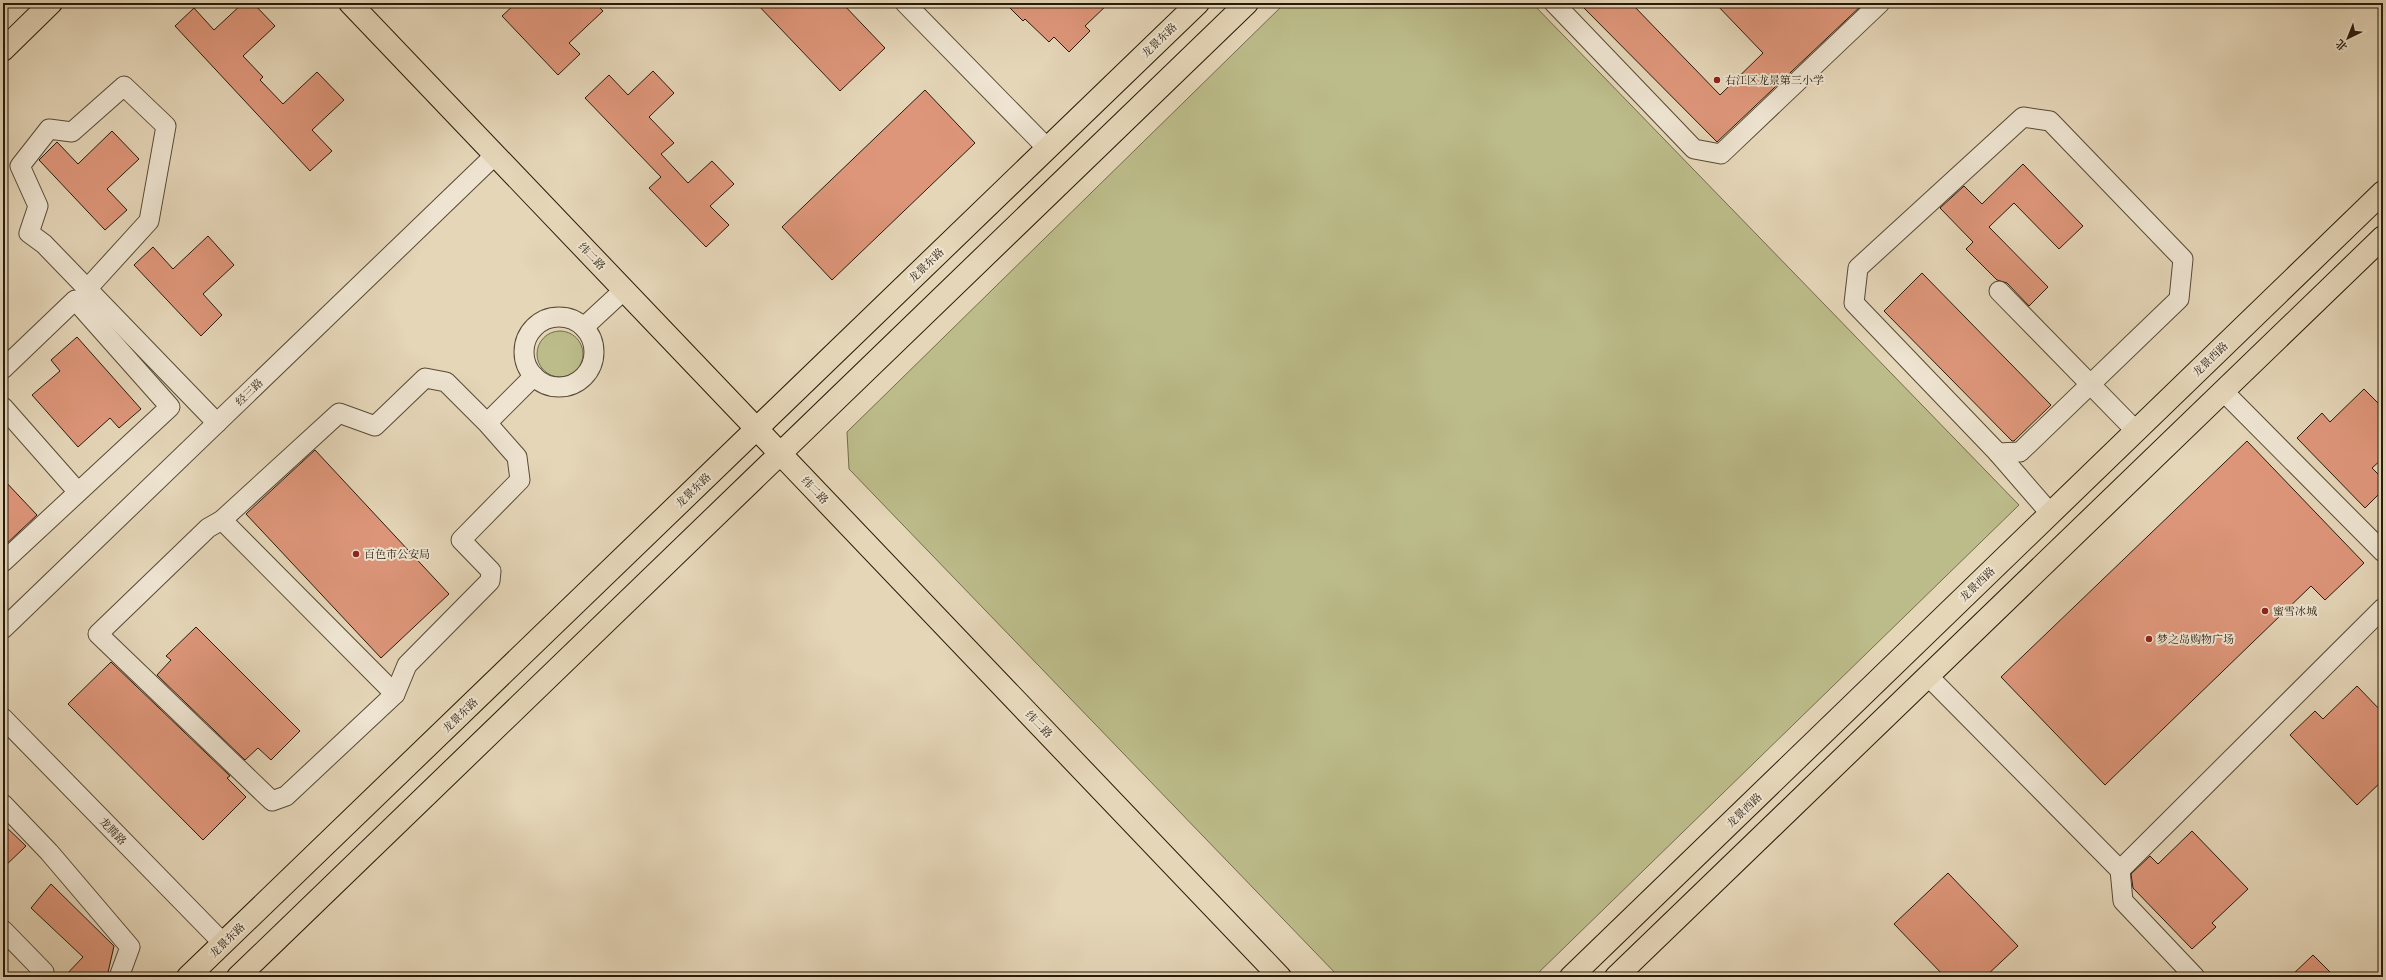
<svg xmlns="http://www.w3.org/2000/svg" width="2386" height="980" font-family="'Libre Caslon Text','Noto Serif SC',serif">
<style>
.green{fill:#bcbc8a;stroke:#726c4a}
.building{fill:#de967a;stroke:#281b09}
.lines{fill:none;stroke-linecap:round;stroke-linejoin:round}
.minor-casing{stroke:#574a35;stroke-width:21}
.major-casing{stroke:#281b09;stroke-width:24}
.minor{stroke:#eee4d1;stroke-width:19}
.major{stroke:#e5d6b8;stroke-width:22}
.poi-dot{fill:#8f2418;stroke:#eee4d1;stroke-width:1.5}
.labels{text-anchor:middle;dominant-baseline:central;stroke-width:4;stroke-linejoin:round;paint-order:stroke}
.street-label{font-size:11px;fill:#281b09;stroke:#eee4d1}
.poi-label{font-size:11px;fill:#281b09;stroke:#eee4d1;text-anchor:start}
</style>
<rect width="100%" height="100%" fill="#e5d6b8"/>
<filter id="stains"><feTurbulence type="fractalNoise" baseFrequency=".005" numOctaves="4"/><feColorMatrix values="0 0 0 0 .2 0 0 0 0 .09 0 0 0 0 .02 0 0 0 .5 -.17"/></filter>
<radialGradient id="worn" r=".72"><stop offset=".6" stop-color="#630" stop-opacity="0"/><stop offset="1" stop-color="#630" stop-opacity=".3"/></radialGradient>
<g class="green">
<polygon points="1285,3 1532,3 2019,505 1534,977 1339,977 849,469 847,432"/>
<circle cx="560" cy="354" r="23"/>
</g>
<g class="building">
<polygon points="243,3 253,3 275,26 243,56 263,77 260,80 283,104 317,72 344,100 312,130 332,151 310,171 175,26 194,8 214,30"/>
<polygon points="516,3 595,3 603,11 569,43 580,54 558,75 502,16"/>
<polygon points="756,3 842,3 885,48 840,91"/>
<polygon points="1005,3 1109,3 1085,26 1090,31 1069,52 1054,37 1049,42 1025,19 1023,21"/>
<polygon points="1579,3 1631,3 1720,95 1763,53 1715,3 1864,3 1717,142"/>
<polygon points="653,71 674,93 649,117 674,143 661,154 688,183 712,161 734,184 710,206 729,225 706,247 649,188 661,177 585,98 609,75 628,95"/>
<polygon points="925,90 975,143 832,280 782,227"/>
<polygon points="112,131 139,159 107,189 127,210 105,230 39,160 57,142 78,164"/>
<polygon points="2023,164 2083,226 2059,249 2014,203 1989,227 2048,287 2029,306 2007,283 1997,280 1966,249 1973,242 1940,208 1964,186 1982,204"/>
<polygon points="208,236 234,265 203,294 222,315 201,336 134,265 153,247 173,269"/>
<polygon points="1922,273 2051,405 2014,441 2012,441 1884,311"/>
<polygon points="77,337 141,409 119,428 110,418 78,447 32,395 60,371 51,360"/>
<polygon points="2364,389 2383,408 2383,458 2372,468 2383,479 2383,490 2365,508 2297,438 2322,413 2330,422"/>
<polygon points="2247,441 2364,563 2325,600 2311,586 2105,785 2001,677"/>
<polygon points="315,450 449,594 381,658 246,514"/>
<polygon points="3,479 37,515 3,547"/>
<polygon points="196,627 300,731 271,760 258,748 245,760 157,675 171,660 166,656"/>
<polygon points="111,662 230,776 227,778 246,797 203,840 68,704"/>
<polygon points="2357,686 2383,713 2383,780 2357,805 2290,735 2315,711 2323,719"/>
<polygon points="3,824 26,846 3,868"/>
<polygon points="2192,831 2248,889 2212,923 2216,927 2192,949 2133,888 2131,874 2150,856 2158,864"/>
<polygon points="1948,873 2018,946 1985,977 1945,977 1894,924"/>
<polygon points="51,884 114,946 107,977 64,977 83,957 31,908"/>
<polygon points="2313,955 2335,977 2290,977"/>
</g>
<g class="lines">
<g class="minor-casing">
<g id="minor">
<polyline points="905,3 1047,148"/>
<polyline points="1554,3 1694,149 1721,154 1880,3"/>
<polygon points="2023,117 2050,121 2183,259 2179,299 2020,452 1998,453 1854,303 1858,268"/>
<polyline points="87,289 149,221 166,126 124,86 72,132 49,129 20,166 38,206 29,233 44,244 217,423"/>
<polyline points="1999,291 2136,431"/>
<circle cx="559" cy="352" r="35"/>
<polyline points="584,327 624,290"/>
<polyline points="3,369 75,300 170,407 3,562"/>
<polyline points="2223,391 2383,552"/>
<polyline points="3,407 78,492"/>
<polyline points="487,423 517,457 520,480 461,540 491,571 490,581 407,665 395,694 286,796 272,801 98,634 208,528 222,520 339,413 375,426 425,378 446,382 487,423 534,376"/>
<polyline points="1998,453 2050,513"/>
<polyline points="222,520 395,694"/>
<polyline points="3,629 495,155"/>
<polyline points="1928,676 2120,870 2383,608"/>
<polyline points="3,718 223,943"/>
<polyline points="3,804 49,852 130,947 119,977"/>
<polyline points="2120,870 2123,901 2195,977"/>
<polyline points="3,930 44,972 41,977"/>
</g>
</g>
<g class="major-casing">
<g id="major">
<polyline points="350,3 1280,977"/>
<polyline points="3,50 51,3"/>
<polyline points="188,977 1198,3"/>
<polyline points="238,977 1247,3"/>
<polyline points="1571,977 2383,192"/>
<polyline points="1616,977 2383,237"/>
</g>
</g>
<use href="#minor" class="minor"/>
<use href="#major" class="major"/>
</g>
<g class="poi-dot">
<circle cx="1717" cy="80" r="4"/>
<circle cx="356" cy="554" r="4"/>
<circle cx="2265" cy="611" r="4"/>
<circle cx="2149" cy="639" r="4"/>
</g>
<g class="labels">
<g class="street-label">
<text transform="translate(1159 40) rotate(-44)">龙景东路</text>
<text transform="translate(592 256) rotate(46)">纬二路</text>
<text transform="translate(926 265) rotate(-44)">龙景东路</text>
<text transform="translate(2210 359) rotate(-44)">龙景西路</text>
<text transform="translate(249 392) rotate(-44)">经三路</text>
<text transform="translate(693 490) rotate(-44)">龙景东路</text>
<text transform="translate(815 490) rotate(46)">纬二路</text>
<text transform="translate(1977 584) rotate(-44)">龙景西路</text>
<text transform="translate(460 715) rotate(-44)">龙景东路</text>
<text transform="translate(1039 724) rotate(46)">纬二路</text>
<text transform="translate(1744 810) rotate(-44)">龙景西路</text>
<text transform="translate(113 831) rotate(46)">龙腾路</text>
<text transform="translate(227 940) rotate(-44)">龙景东路</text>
</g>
<g class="poi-label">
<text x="1725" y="80">右江区龙景第三小学</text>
<text x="364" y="554">百色市公安局</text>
<text x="2273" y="611">蜜雪冰城</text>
<text x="2157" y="639">梦之岛购物广场</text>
</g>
</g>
<rect width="2386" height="980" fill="none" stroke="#e5d6b8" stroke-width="16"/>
<rect x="4" y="4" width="2378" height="972" fill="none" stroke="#281b09" stroke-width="2"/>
<rect x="8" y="8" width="2370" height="964" fill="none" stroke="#281b09"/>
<g transform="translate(2348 38) rotate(223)" stroke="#eee4d1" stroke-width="3" paint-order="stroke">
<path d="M0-3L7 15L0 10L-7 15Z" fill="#281b09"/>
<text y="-6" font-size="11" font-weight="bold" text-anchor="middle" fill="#281b09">北</text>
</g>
<rect width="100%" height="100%" filter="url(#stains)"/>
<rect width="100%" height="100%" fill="url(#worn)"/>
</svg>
